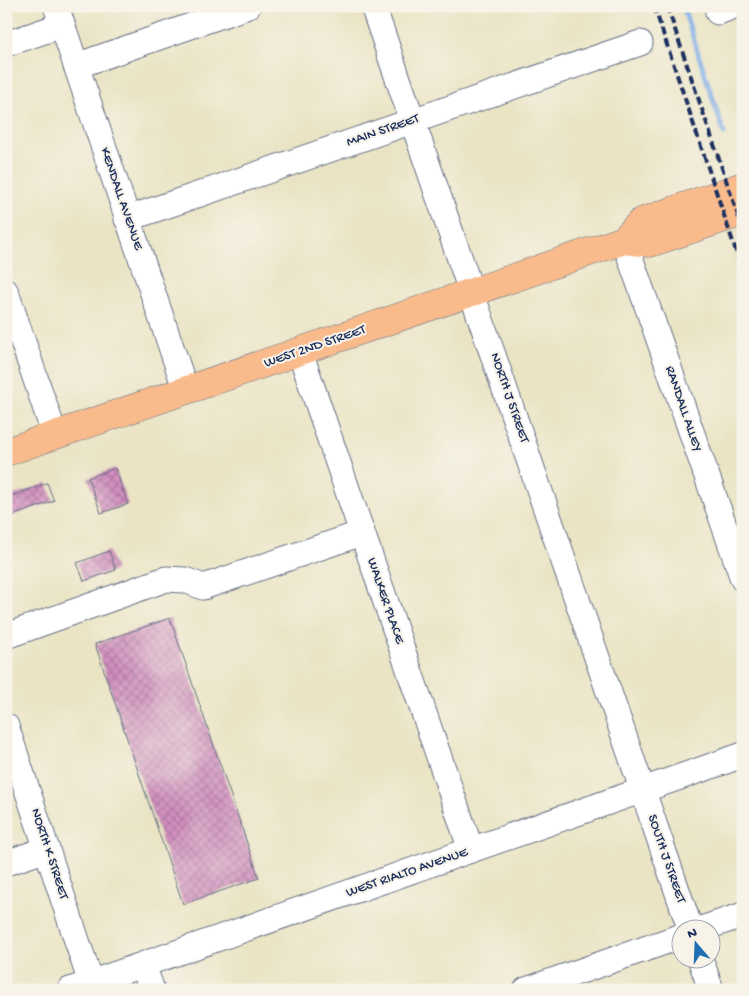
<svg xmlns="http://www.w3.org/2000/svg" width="749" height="996" font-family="'Gochi Hand',sans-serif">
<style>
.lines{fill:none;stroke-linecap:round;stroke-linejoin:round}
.stream{stroke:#7babe6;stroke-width:5}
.building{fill:url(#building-cross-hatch)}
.minor-casing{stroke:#636e82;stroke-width:27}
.major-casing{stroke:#636e82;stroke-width:29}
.minor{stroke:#fff;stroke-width:25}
.major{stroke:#fabb8c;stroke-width:28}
.rail{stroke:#1b2f5e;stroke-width:4;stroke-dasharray:8 4;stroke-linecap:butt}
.labels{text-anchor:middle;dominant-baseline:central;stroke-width:4;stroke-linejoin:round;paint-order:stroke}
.street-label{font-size:14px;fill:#1b2f5e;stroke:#f7f3e8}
</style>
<defs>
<pattern id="building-cross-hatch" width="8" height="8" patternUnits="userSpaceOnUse" patternTransform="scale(1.25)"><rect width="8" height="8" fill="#d290bf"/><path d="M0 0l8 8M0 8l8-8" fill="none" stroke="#aa769e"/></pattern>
</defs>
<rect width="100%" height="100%" fill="#f7f3e8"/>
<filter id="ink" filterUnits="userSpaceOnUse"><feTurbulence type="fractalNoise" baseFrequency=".02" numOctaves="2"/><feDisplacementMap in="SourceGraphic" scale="10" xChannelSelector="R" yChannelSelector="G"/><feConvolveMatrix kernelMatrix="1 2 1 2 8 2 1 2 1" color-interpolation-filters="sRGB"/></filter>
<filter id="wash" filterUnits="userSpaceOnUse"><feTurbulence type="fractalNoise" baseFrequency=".0096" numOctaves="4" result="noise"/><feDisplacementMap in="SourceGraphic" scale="20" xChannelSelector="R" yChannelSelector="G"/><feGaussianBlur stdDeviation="1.12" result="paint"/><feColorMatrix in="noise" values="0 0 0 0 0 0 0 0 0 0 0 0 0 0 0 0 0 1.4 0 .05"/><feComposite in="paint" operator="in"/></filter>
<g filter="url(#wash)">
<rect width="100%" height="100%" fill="#eae4c5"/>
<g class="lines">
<polyline class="stream" points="685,13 724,133"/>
</g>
<g id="blocks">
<g class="building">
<polygon points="115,468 128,504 101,513 88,478"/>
<polygon points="47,483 54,501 6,518 6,498"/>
<polygon points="109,551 116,570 84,581 77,563"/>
<polygon points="170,618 259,878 183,904 95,644"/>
</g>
</g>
</g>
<g filter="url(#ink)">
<use href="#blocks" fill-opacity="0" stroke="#636e82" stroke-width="1"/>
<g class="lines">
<g class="minor-casing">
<g id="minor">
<polyline points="56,6 186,391"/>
<polyline points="373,6 690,928"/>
<polyline points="718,12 734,6"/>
<polyline points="6,44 62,25"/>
<polyline points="76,66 248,6"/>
<polyline points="127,219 640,43"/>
<polyline points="624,240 743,579"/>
<polyline points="6,292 55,436"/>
<polyline points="300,352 471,850"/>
<polyline points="6,636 166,579 185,580 203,587 362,533"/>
<polyline points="6,726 91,983"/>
<polyline points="6,863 47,849"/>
<polyline points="704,928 743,915"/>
<polyline points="700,958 711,990"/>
<polyline points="143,965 152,990"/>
<polyline points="70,990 743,755"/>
<polyline points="526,990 682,936"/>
</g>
</g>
<g class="major-casing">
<g id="major">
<polyline points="624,240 641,222 743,186"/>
<polyline points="6,452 624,240 650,243 743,212"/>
</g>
</g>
<use href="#minor" class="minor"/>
<use href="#major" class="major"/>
<g class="rail">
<polyline points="654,6 743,272"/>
<polyline points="667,6 743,230"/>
</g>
</g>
</g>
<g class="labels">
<g class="street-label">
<text transform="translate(383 131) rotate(-19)">MAIN STREET</text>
<text transform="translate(121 199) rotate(71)">KENDALL AVENUE</text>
<text transform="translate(315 347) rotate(-19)">WEST 2ND STREET</text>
<text transform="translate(509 398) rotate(71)">NORTH J STREET</text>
<text transform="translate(683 409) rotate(71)">RANDALL ALLEY</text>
<text transform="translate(385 601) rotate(71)">WALKER PLACE</text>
<text transform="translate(49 854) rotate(72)">NORTH K STREET</text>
<text transform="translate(666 859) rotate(71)">SOUTH J STREET</text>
<text transform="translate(407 873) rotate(-19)">WEST RIALTO AVENUE</text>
</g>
</g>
<rect width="749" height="996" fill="none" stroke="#f7f3e8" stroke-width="25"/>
<g transform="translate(696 944) rotate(341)"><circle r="24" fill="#f7f3e8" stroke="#9fa5b1"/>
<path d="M0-4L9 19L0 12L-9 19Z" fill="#1f6fb2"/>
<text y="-8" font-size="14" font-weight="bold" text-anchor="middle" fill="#1b2f5e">N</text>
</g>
</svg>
